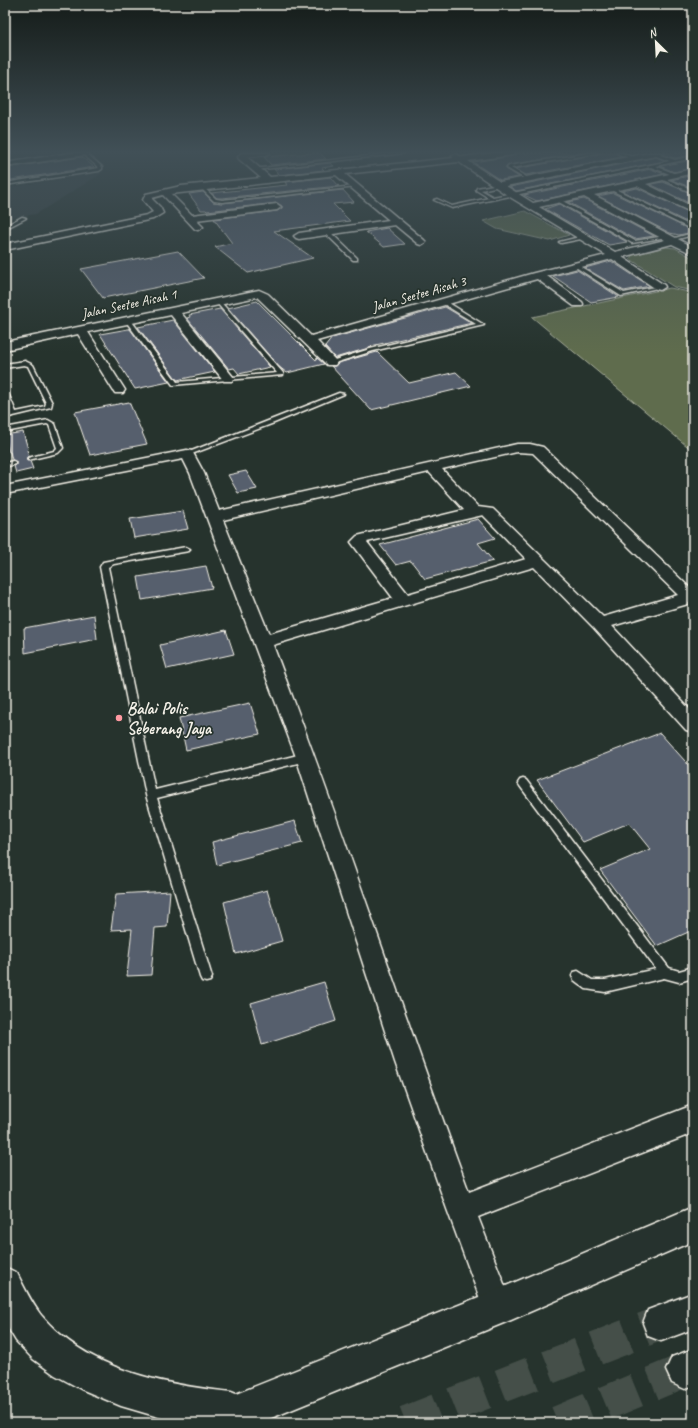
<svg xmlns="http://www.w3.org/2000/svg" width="698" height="1428" font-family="Caveat,sans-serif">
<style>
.built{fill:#354040}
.green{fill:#5e6c4e;stroke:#a9ae9b}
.building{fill:#575f6d;stroke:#f4f1e8}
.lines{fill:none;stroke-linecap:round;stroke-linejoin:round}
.highway-tunnel{stroke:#455049;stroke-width:34;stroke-dasharray:34 17;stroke-linecap:butt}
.lane-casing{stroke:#f4f1e8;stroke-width:3}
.street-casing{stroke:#f4f1e8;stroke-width:3}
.highway-casing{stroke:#f4f1e8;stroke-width:3}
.lane{fill:#26332d;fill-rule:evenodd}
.street{fill:#26332d;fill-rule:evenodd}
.highway{fill:#26332d;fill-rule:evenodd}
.poi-dot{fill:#ff9aa2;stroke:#26332d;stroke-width:1.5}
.labels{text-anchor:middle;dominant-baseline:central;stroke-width:3.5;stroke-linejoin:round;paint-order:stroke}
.far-street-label{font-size:14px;fill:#f4f1e8;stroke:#26332d}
.poi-label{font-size:17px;font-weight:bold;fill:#f4f1e8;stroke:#26332d;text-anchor:start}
</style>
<rect width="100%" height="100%" fill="#26332d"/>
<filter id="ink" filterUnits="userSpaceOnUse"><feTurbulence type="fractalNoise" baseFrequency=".025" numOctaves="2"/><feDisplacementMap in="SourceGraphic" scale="8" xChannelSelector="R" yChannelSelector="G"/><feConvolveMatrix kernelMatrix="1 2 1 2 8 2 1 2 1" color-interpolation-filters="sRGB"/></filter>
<g filter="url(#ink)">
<polygon class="built" points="104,172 36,214 5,219 5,188"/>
<g class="green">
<polygon points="525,211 569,235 550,241 497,229 483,221"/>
<polygon points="666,247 675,248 693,258 693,291 674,287 630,259 632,255"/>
<polygon points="670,288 693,293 693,451 532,317"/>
</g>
<g class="building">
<polygon points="311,153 320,153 326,159 271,165 264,157"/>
<polygon points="517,153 582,153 509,165 506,167 506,169 519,177 500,180 473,162 512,156"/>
<polygon points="599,153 616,153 622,157 526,175 515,169 598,154"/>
<polygon points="665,153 693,153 693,155 675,158 664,155"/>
<polygon points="82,157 94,167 5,181 5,168"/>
<polygon points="656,157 665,161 516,191 510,187"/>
<polygon points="693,160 693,168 674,172 660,166"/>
<polygon points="330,163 334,166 322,168 324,170 279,175 274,169"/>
<polygon points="651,169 664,174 537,201 524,195"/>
<polygon points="693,175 693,188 671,180"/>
<polygon points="331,177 339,186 222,198 217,198 211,193 287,185 285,182"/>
<polygon points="663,182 693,194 693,205 650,184"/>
<polygon points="637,188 693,214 693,225 622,191"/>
<polygon points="343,190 354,202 333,204 350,221 274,231 313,258 248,273 215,247 232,243 214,219 277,211 282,208 282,206 277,203 207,211 206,210 201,210 189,194 203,192 213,202 222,203"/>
<polygon points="613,193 693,231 693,232 679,235 670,233 598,196"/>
<polygon points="584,199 654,236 635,239 568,202"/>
<polygon points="559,204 627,242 609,245 545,209"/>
<polygon points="387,228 405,244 384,247 366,232"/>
<polygon points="178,251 204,278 103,298 81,269"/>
<polygon points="611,261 631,274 650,286 624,291 585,268"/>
<polygon points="577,270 616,295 619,297 591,302 553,276"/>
<polygon points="257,301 316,360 317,358 324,364 287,373 278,366 228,308"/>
<polygon points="445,307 472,323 371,346 372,347 335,358 325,347 332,338"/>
<polygon points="220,309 270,367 239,374 234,368 229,369 187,318 190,317 189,315"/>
<polygon points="173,320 215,372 177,380 138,327"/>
<polygon points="128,329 130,329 169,382 135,389 100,334"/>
<polygon points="377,352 409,383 456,372 471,386 371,410 331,366 335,366 338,363"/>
<polygon points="129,402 147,444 90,455 75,412"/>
<polygon points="23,432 28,449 27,450 29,456 27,457 26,460 30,461 33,469 16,473 14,466 16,465 16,462 12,460 10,452 9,452 5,435"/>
<polygon points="246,471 257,489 238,493 228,475"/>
<polygon points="183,511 188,529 134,538 130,519"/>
<polygon points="478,519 495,538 478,543 493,561 425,579 411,561 396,565 380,545"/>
<polygon points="206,566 212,588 142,600 138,577"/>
<polygon points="94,615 97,639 25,653 24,628"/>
<polygon points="226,630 234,654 167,669 160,645"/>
<polygon points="250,703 260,734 186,750 179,718"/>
<polygon points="660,733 693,770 693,930 657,946 600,870 650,849 629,823 583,842 537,780"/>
<polygon points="295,821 302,843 217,865 212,842"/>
<polygon points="267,890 282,941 236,954 224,902"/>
<polygon points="170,891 167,927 155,928 151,975 127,976 132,929 111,930 116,894"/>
<polygon points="324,982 336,1021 262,1045 251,1003"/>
</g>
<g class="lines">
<g class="highway-tunnel">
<polyline points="406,1423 661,1323"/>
<polyline points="558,1423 685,1370"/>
</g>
<g class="lane-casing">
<g id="lane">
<polygon points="82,153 86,153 102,167 102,169 99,171 5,185 5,183 99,168"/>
<polygon points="394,153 405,153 255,170 253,169"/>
<polygon points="590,153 598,153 511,168 528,178 527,180 507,168 509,166"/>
<polygon points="617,153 622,153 635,158 632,159"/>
<polygon points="654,153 675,160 693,156 693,158 655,166 676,174 675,176 651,167 452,208 434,200 437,199 452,206 489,198 476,190 477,188 499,184 499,186 481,190 493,197 670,161 654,155"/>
<polygon points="661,177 693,190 693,193 661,179"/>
<polygon points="201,185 216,199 222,200 355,186 357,187 222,202 214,201 200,187"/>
<polygon points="611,188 613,188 693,227 693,230 611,190"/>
<polygon points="557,199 559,199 635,241 665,236 667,237 632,243 557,201"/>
<polygon points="22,217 26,218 5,229 5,226"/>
<polygon points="325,231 329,231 357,258 357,260 353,260 325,233"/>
<polygon points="693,233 693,235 670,241 668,240"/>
<polygon points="584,236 586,238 561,243 559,242"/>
<polygon points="576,264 624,293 660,286 662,287 621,296 574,266 574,265"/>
<polygon points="218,299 283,373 283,375 173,385 125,320 130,319 177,382 277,373 216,302 216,300"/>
<polygon points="444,300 484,325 373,351 331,364 328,362 370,349 476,324 442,303 441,302"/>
<polygon points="25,361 33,365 52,403 51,407 5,418 5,414 10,413 5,400 5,391 8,393 16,412 45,406 46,403 28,366 24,365 5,368 5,364"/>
<polygon points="339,393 344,394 274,423 189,455 184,454"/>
<polygon points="48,420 55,424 63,448 58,453 28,460 28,458 54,451 57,448 49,425 47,424 5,432 5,428"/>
<polygon points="13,461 15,462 15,464 5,467 5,463"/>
<polygon points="186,547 190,549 189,551 114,564 108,567 155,790 306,753 309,754 311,757 309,760 306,761 157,798 212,977 210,981 206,982 202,981 200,977 146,795 100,567 103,562 113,560"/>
<polygon points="523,779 526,780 669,968 679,971 693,967 693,978 679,982 664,978 605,992 586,989 574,980 572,976 574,972 578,971 592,980 605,980 656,969 520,786 518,783 520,780"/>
</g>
</g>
<g class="street-casing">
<g id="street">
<polygon points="70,153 89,153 85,155 5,167 5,163"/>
<path d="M241,153H270L266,155L247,157L270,177L453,158L452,156L456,154L462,157L494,153H516L512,155L468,161L500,182L649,153H664L660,155L506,186L533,203L693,169V173L646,184L693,207V213L637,186L594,195L693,247V254L672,244L622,257L664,285L665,287L660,290L656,289L612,259L547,276L582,302L583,304L582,306H574L537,279L317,341L337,362L335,365H327L257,297L181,313L234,378L232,381H224L171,315L88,332L125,390L123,393H115L113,390L78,334L5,350V342L259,290L268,294L311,336L534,273L606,255L510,197L459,162L345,174L424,240L426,242L421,245L418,244L395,225L299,239L296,238L294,236L299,233L389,220L336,175L171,194L192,215L277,204L281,207L277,210L196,220L203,227L198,230L195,229L163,195L152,198V199L160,207L163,213L153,219L5,250V244L147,215L153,212L143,200L146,194L181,186L261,178L239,159L238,157ZM584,197L665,240L615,252L539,207Z"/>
<path d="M517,444H530L543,447L693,591V599L688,604L612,626L693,713V732L686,730L594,628L534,567L273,645C342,826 402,1010 469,1192L693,1105V1133L478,1217L513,1307L509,1318L498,1322L487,1318L447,1209L395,1062L296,757L190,473L183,459L5,494V486L187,450L192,451L204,473L219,511ZM517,452L533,453L678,595L603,617L493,509L478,507L442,469ZM429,472L464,510L357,536L351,542L393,598L269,634L223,520ZM483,515L526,559L408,594L367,542Z"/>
</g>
</g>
<g class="highway-casing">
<g id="highway">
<path d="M693,1207V1241L511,1320L259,1423H179L121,1406L81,1389L55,1375L33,1359L16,1341L5,1323V1267L17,1273C24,1287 31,1302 41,1315C87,1370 164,1385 231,1392L236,1394L494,1291Z"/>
<polygon points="693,1293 693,1329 661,1341 648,1336 643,1323 648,1310"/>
<polygon points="693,1349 693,1385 685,1389 672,1383 666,1370 672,1357"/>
</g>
</g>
<use href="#lane" class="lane"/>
<use href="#street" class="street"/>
<use href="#highway" class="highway"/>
</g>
</g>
<linearGradient id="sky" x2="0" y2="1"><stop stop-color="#151c19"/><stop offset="0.43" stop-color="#415057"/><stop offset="1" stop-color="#415057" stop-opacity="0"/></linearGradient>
<rect width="698" height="353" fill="url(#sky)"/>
<circle class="poi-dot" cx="119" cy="718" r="4"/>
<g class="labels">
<g class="far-street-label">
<text transform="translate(419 294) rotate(-16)">Jalan Seetee Aisah 3</text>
<text transform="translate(129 304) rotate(-12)">Jalan Seetee Aisah 1</text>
</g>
<g class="poi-label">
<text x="127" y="708">Balai Polis<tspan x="127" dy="20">Seberang Jaya</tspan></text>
</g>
</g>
<rect width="698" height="1428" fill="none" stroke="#26332d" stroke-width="20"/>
<rect x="10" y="10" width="678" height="1408" fill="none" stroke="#f4f1e8" stroke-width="1.5" filter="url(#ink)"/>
<g transform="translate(656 42) rotate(336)" stroke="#26332d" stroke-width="3" paint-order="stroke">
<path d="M0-3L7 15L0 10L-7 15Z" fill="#f4f1e8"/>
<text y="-6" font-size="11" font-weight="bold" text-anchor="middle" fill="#f4f1e8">N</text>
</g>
</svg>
